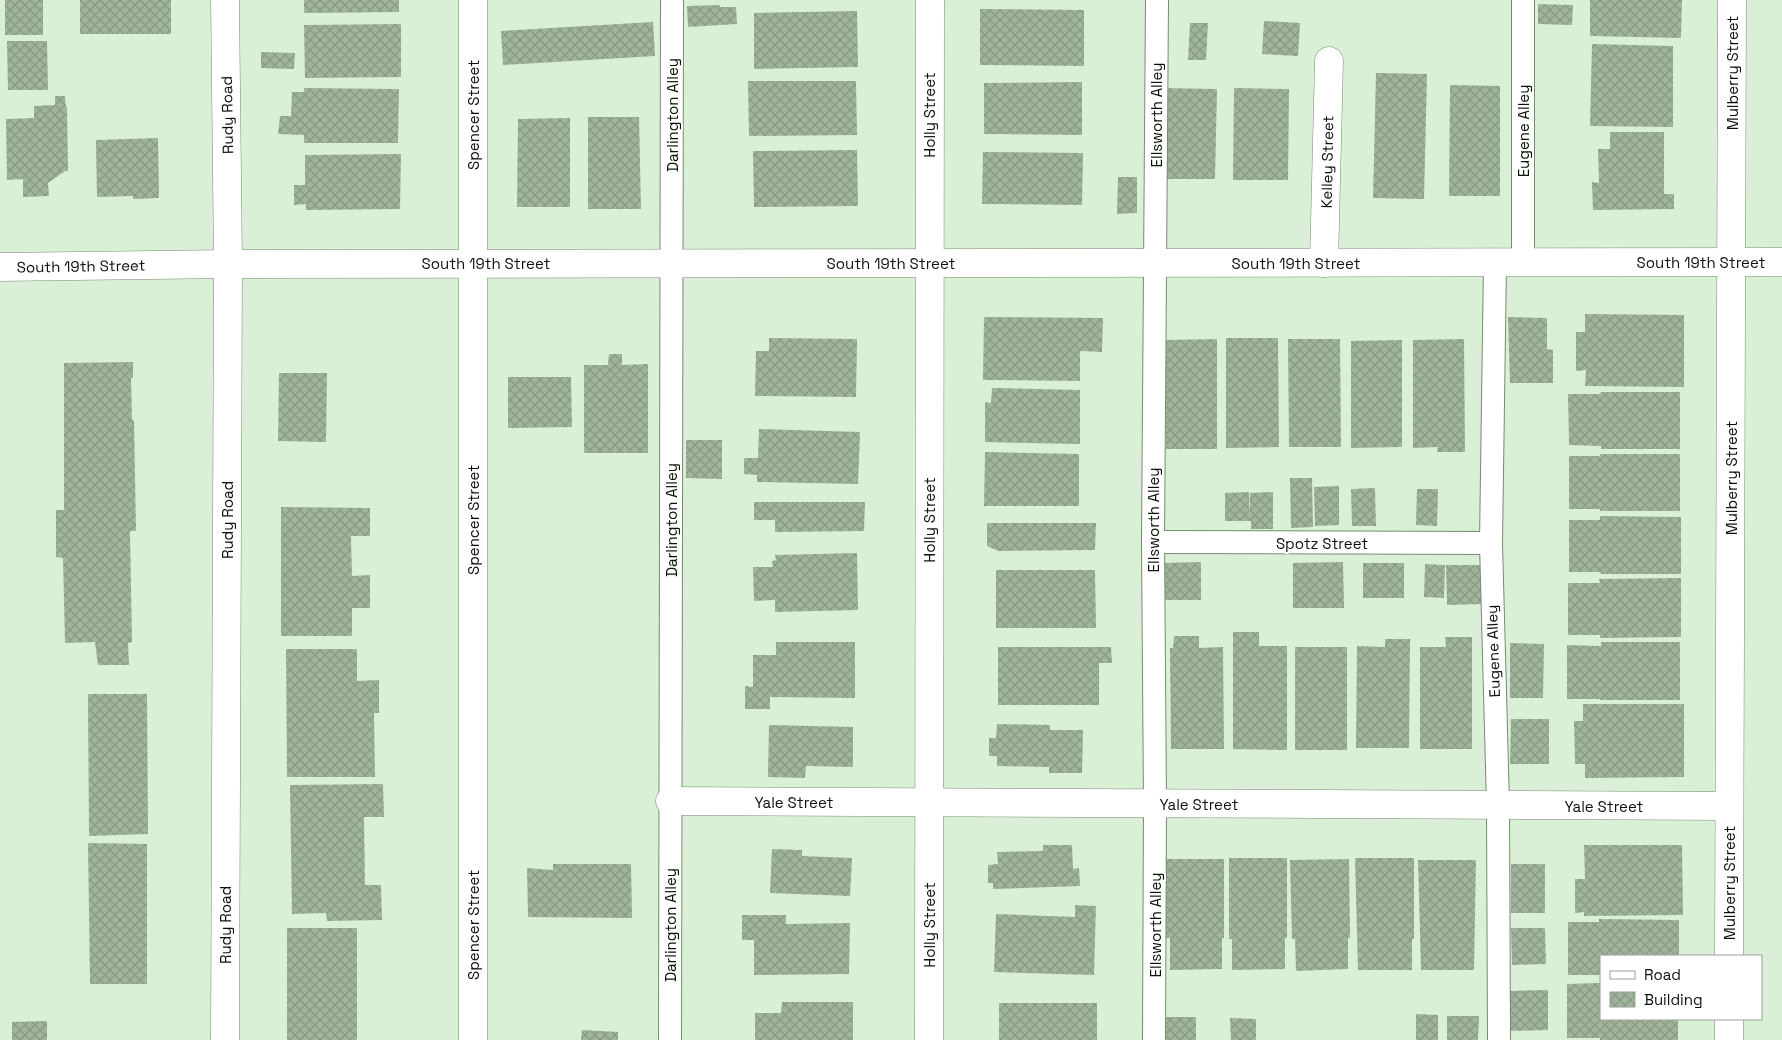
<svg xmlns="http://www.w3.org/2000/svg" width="1782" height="1040" font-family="'Space Grotesk',sans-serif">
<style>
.building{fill:url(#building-cross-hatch)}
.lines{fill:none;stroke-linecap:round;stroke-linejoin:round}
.lane-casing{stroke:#778b73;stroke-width:24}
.street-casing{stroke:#778b73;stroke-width:29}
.lane{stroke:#fff;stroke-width:22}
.street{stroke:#fff;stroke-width:28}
.labels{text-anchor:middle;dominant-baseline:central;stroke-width:4;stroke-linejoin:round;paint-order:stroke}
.street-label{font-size:15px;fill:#091108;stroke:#fff}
</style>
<defs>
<pattern id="building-cross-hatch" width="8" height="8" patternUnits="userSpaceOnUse" patternTransform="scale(1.25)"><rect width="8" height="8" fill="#9fb49b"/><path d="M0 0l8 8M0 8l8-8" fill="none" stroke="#889a84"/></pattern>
</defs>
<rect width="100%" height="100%" fill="#daf0d6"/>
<g class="building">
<rect x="5" y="0" width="38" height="35"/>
<rect x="80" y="0" width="91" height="34"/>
<polygon points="304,0 399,0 399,12 304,13"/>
<polygon points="1590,0 1682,0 1681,38 1590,36"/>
<polygon points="1538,4 1573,5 1572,25 1538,24"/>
<polygon points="720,5 720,7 736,7 737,24 688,27 687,6"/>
<polygon points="980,9 1084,10 1084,66 980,65"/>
<polygon points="857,11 858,67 754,69 754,13"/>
<polygon points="1264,21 1300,23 1298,56 1262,54"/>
<polygon points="653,22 655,56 503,65 501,31"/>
<polygon points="1190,23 1208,23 1206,60 1188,60"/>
<polygon points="401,24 401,77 305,78 304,25"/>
<polygon points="7,41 47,41 48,90 8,90"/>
<polygon points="1592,44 1673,46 1673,127 1590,126"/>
<polygon points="261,52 295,53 294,69 261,68"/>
<polygon points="1376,73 1427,74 1424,199 1373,198"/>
<polygon points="748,81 856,81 857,135 749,136"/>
<polygon points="1082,82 1082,135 984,134 984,83"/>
<polygon points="1450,85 1500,86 1500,196 1449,196"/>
<polygon points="304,88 399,89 398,143 304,143 304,135 278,134 280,116 291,116 292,92 304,92"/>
<polygon points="1161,88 1217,89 1215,179 1160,179"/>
<polygon points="1234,88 1289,89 1288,180 1233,180"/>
<polygon points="55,96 65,96 66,107 67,107 68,171 65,171 48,183 49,196 23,197 23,179 7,180 6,119 34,118 34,106 55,105"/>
<polygon points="588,117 639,117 641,209 588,209"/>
<polygon points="570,118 570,207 517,207 518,119"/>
<polygon points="1610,132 1664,132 1664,194 1674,194 1674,209 1593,210 1592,182 1599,183 1598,149 1610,149"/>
<polygon points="158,138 159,198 133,199 133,196 97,197 96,140"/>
<polygon points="857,150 858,206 754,207 753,151"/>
<polygon points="983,152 1083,153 1082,205 982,204"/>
<polygon points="401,154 400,209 306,210 306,204 294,205 294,185 305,185 305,155"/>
<polygon points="1118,177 1137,177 1137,213 1117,214"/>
<polygon points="1585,314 1684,315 1684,387 1585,386 1586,370 1576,371 1576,332 1585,332"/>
<polygon points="984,317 1103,318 1102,352 1080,351 1080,381 983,380"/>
<polygon points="1508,317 1547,318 1547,349 1553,350 1553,383 1510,383"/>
<polygon points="769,338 857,339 856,397 755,396 756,351 769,351"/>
<polygon points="1226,338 1278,338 1279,447 1226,448"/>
<polygon points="1217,339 1217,449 1166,449 1165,340"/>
<polygon points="1288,339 1340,339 1341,447 1289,447"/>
<polygon points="1464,339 1465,452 1437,452 1438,447 1413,448 1413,340"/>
<polygon points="1402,340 1402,447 1351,448 1351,341"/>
<polygon points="609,354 622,354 622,365 648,364 648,453 584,453 584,365 608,365"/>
<polygon points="133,362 133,378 131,378 132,420 134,420 136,531 130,531 132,642 128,643 129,665 98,665 95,642 65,643 63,558 56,557 56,510 64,510 64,363"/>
<polygon points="279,373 327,373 326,442 278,441"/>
<polygon points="508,377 571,377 572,427 508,428"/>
<polygon points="992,388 1080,390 1080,444 985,442 985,402 991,403"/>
<polygon points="1600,392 1680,392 1680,449 1601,449 1601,446 1569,445 1568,394 1601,394"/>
<polygon points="759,429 860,432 858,484 757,482 757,475 744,474 744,458 758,458"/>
<polygon points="686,440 722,440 722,479 686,478"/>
<polygon points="985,452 1079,454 1079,506 984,506"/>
<polygon points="1600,454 1680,454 1680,511 1600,511 1600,509 1569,509 1569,456 1600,456"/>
<polygon points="1290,478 1312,478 1313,527 1291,528"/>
<polygon points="1339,486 1339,525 1315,526 1314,487"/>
<polygon points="1375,488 1376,526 1352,526 1351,489"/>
<polygon points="1417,489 1438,489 1437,526 1416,525"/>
<polygon points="1249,492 1250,518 1250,493 1273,492 1273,529 1251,529 1251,521 1225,521 1225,493"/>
<polygon points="754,502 865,502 864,531 775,532 775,520 754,520"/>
<polygon points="281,507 370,508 370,536 351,536 352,576 370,575 370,608 352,608 352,636 281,636"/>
<polygon points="1600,516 1681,517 1681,574 1601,574 1600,572 1569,572 1569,520 1600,520"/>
<polygon points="987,523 1096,523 1095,550 998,551 987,546"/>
<polygon points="857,553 858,610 775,612 775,600 754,601 753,567 773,567 772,561 776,560 775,555"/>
<polygon points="1201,562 1201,600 1164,600 1164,563"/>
<polygon points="1343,562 1344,608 1293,608 1293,563"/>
<rect x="1363" y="563" width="41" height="35"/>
<polygon points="1425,564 1445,565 1444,598 1424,597"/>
<polygon points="1446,565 1483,565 1483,604 1447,605"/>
<polygon points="996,570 1095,570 1096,628 996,628"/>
<polygon points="1681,578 1681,637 1600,638 1600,635 1568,635 1568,583 1600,583 1599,579"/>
<polygon points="1233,632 1259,632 1259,646 1287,646 1287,750 1233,749"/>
<polygon points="1174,636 1199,636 1199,648 1223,647 1224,749 1171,749 1170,648 1173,648"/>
<polygon points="1445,637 1472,637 1472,749 1420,749 1420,647 1446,647"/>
<polygon points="1385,639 1410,639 1409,748 1356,748 1357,646 1385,647"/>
<polygon points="776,642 855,642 855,698 770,697 770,709 745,709 745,686 753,687 753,655 776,655"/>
<polygon points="1601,642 1680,642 1680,700 1600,700 1600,699 1567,699 1567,645 1601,646"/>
<polygon points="1510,643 1544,644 1543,698 1510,698"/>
<polygon points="998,647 1111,647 1112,663 1099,663 1099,705 998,705"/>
<rect x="1295" y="647" width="52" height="103"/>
<polygon points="286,649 357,649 357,681 379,680 379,713 374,713 375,777 287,777"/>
<polygon points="88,694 147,694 148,834 89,836"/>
<polygon points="1583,704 1684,704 1684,777 1585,778 1585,764 1575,764 1575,762 1574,721 1583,721"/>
<polygon points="1511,719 1549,719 1549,764 1510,764"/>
<polygon points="997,724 1050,725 1050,730 1083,730 1082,773 1049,773 1049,767 997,766 997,756 989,756 989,738 996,738"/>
<polygon points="769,725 853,727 853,767 806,766 805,778 768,777"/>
<polygon points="383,784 384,817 364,817 365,885 381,885 382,920 327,921 326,913 292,914 290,785"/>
<polygon points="88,843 147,844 147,984 90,984"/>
<polygon points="1043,845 1072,845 1073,869 1079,868 1080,886 993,889 993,883 988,883 988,865 998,864 997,852 1043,851"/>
<polygon points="1584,845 1682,845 1683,915 1584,916 1584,912 1575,913 1575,879 1585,879"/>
<polygon points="772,849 802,850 802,856 852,858 850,896 770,893"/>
<polygon points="1229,858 1287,858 1287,938 1285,938 1285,969 1232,970 1232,939 1229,939"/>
<polygon points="1355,858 1414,858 1414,939 1412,939 1412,970 1358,970"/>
<polygon points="1166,859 1224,859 1224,938 1222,938 1222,969 1170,970 1170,938 1166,938"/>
<polygon points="1349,859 1350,938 1348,938 1348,969 1296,971 1295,939 1292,939 1290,860"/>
<polygon points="1418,860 1476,860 1474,970 1421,970"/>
<polygon points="553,864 631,864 632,918 528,917 527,868 553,870"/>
<rect x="1511" y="864" width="34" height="49"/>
<polygon points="1075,905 1096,906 1094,975 994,972 996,914 1075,917"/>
<polygon points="742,915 786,915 786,924 850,923 849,974 754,975 754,940 742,940"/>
<polygon points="1599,919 1679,920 1679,956 1601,956 1601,975 1568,975 1568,922 1599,922"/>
<rect x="287" y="928" width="70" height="112"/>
<polygon points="1511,928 1545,928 1546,964 1512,965"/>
<polygon points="1597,983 1601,983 1601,1019 1678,1019 1678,1040 1600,1040 1600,1038 1567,1038 1567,984"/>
<polygon points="1548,990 1548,1030 1510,1031 1509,991"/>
<polygon points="782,1002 853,1002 853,1040 755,1040 755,1013 781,1013"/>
<rect x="999" y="1003" width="98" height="37"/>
<polygon points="1416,1014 1438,1015 1438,1040 1416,1040"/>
<polygon points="1447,1016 1479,1016 1478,1040 1447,1040"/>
<polygon points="1165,1017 1196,1017 1196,1040 1164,1040"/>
<polygon points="1230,1018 1256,1019 1256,1040 1231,1040"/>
<polygon points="47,1021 47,1040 12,1040 12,1022"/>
<polygon points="582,1030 618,1032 618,1040 581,1040"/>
</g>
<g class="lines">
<g class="lane-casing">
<g id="lane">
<polyline points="1495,262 1491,543 1498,805 1499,1040"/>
<polyline points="1523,262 1523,0"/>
<polyline points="1153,542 1491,543"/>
<polyline points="670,1040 672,0"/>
<polyline points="1154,1040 1155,804 1153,542 1157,0"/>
</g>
</g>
<g class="street-casing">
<g id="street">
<polyline points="1324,263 1329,61"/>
<polyline points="0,267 228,264 1782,262"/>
<polyline points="670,801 1728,806"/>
<polyline points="1729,956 1732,0"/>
<polyline points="1729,1019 1729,1040"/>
<polyline points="225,1040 228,264 225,0"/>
<polyline points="473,1040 473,0"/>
<polyline points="929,1040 930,0"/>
</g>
</g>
<use href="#lane" class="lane"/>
<use href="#street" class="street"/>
</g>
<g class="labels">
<g class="street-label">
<text transform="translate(1732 73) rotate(-90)">Mulberry Street</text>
<text transform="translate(227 115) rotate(-91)">Rudy Road</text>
<text transform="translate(473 115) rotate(-90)">Spencer Street</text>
<text transform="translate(672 115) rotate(-90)">Darlington Alley</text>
<text transform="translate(929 115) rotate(-90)">Holly Street</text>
<text transform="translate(1156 115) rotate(-90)">Ellsworth Alley</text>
<text transform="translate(1523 131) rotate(-90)">Eugene Alley</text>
<text transform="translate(1327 162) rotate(-89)">Kelley Street</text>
<text x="1701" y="262">South 19th Street</text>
<text x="486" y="263">South 19th Street</text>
<text x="891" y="263">South 19th Street</text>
<text x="1296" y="263">South 19th Street</text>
<text transform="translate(81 266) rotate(-1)">South 19th Street</text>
<text transform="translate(1731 478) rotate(-90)">Mulberry Street</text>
<text transform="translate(227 520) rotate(-90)">Rudy Road</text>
<text transform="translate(473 520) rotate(-90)">Spencer Street</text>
<text transform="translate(671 520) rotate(-90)">Darlington Alley</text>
<text transform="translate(929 520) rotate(-90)">Holly Street</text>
<text transform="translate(1153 520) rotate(-90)">Ellsworth Alley</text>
<text x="1322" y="543">Spotz Street</text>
<text transform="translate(1493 651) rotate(-92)">Eugene Alley</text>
<text x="794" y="802">Yale Street</text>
<text x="1199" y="804">Yale Street</text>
<text x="1604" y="806">Yale Street</text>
<text transform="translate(1729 883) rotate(-90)">Mulberry Street</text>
<text transform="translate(225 925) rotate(-90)">Rudy Road</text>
<text transform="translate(473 925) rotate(-90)">Spencer Street</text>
<text transform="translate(670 925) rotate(-90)">Darlington Alley</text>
<text transform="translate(929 925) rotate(-90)">Holly Street</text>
<text transform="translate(1155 925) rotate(-90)">Ellsworth Alley</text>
</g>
</g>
<rect x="1600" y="955" width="162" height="65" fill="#ffffff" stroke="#9da09c"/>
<rect x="1610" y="971" width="25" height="8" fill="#ffffff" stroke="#9da09c"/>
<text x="1644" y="980" font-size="15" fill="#091108">Road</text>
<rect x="1610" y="992" width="25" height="15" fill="url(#building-cross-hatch)" stroke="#9da09c"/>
<text x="1644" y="1005" font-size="15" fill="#091108">Building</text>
</svg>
